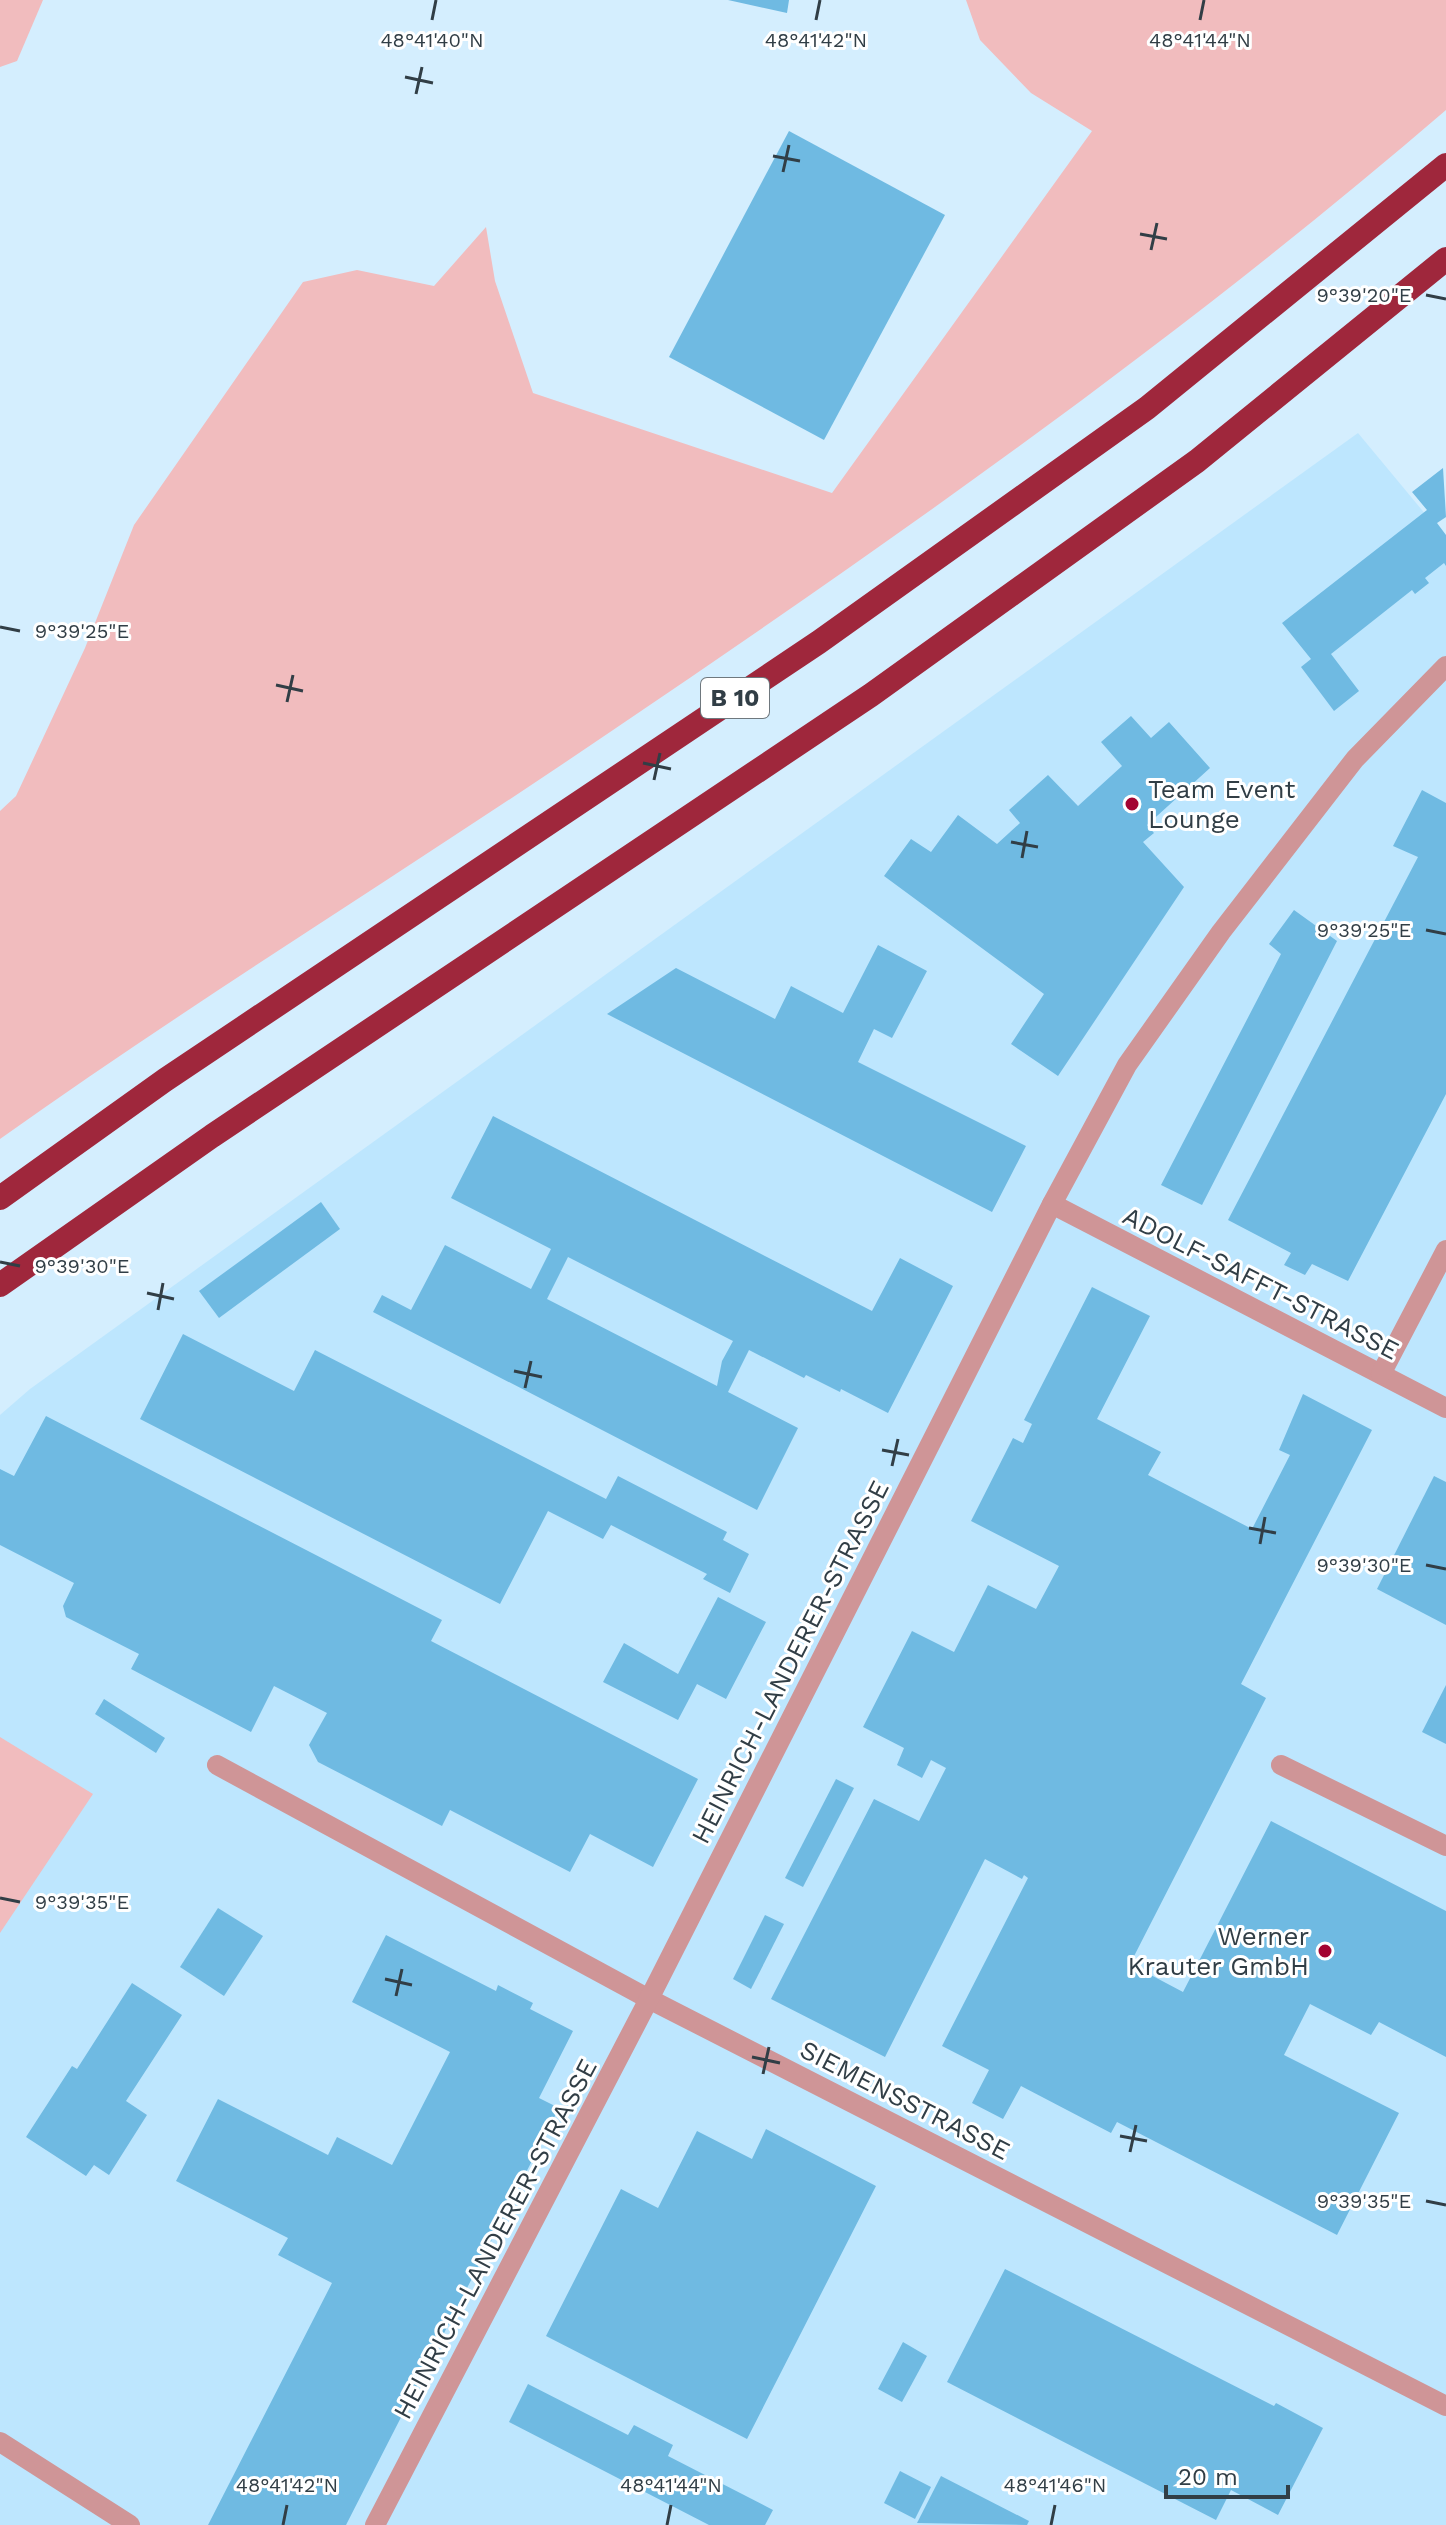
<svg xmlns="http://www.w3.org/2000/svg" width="1446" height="2525" font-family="'Work Sans',sans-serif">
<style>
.built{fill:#bde6fe}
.green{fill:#f1bcbe}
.building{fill:#6fbae2;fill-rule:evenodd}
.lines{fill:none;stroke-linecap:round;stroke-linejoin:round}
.minor{stroke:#cf9597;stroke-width:20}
.highway{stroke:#9f273c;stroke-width:24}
.ticks{fill:none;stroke:#313e46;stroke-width:3}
.poi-dot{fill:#a30432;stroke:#fff;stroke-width:3}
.labels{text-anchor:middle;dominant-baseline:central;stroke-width:6;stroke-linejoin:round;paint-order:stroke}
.shield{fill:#fff;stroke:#6f787e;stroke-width:2}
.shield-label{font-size:24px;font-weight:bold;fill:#313e46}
.poi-label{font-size:26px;fill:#313e46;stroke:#fff;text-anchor:start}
.street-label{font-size:26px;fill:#313e46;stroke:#fff}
.ticks-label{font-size:20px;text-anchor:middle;fill:#313e46;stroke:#fff;stroke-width:6;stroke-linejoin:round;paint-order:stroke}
</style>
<rect width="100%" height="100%" fill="#d4eefe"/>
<polygon class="built" points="1358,433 1446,539 1446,2525 0,2525 0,1415 30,1389"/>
<g class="green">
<polygon points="0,0 43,0 17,61 0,67"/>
<path d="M966,0H1446V110C1185,335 901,535 616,728C412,867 201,996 0,1139V811L16,796L85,648L134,525L303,282L357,270L434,286L486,227L495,281L533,393L832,493L1092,131L1031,93L980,40Z"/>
<polygon points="0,1737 93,1794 0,1933"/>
</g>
<g class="building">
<polygon points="728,0 789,0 787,13"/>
<polygon points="789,131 945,215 824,440 669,357"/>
<polygon points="1443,468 1446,517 1437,523 1446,535 1446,566 1444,563 1425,578 1429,583 1415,594 1412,590 1331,654 1359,691 1334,711 1301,667 1311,659 1282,623 1427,510 1412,492"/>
<polygon points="1131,716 1151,738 1169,722 1210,768 1147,825 1154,833 1143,842 1184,887 1058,1076 1011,1044 1044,994 884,876 911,839 931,852 958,815 997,844 1020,823 1009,810 1048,775 1078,806 1122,766 1101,742"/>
<polygon points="1422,790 1446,803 1446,1094 1348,1281 1312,1264 1305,1275 1284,1265 1291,1253 1228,1220 1418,857 1393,846"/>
<polygon points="1294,910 1337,941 1202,1205 1161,1185 1281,954 1269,944"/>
<polygon points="878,945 927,971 892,1038 874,1029 858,1062 1026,1146 992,1212 607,1014 676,968 775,1019 791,986 843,1013"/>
<path d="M493,1116L872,1311L900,1258L953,1286L888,1413L841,1389L840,1392L806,1375L804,1378L749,1350L728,1392L798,1428L757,1510L373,1312L382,1295L411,1310L445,1245L531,1289L551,1249L451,1198ZM568,1257L733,1341L722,1361L717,1386L547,1299Z"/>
<polygon points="321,1202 340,1229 219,1318 199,1291"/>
<polygon points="1092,1287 1150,1316 1097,1419 1161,1452 1148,1475 1252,1529 1290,1455 1279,1450 1303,1394 1372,1430 1241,1684 1266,1698 1130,1964 1183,1992 1271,1821 1446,1911 1446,2057 1379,2022 1371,2035 1310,2004 1284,2055 1399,2113 1337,2235 1117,2122 1111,2133 1021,2086 1003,2119 972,2103 989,2070 942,2046 1028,1878 1024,1875 1022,1879 985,1859 885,2057 771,1999 874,1799 919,1821 946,1768 931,1760 922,1778 897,1765 904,1748 863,1727 912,1631 954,1652 988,1585 1036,1609 1059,1566 971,1521 1013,1438 1023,1443 1032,1424 1024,1420"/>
<polygon points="183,1334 294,1391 315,1350 606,1499 618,1476 727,1532 723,1540 749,1554 730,1593 703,1579 707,1574 611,1525 603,1539 548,1511 500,1604 140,1419"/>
<polygon points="46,1416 442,1620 431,1641 698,1779 653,1867 590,1834 570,1872 450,1810 442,1826 318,1762 309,1745 327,1713 274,1686 251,1732 131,1669 139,1654 66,1617 63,1606 74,1583 0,1545 0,1469 14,1476"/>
<polygon points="1434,1476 1446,1482 1446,1625 1377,1589"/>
<polygon points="718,1597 766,1622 726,1699 697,1684 678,1720 603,1682 624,1643 678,1674"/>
<polygon points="1446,1685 1446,1744 1422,1732"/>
<polygon points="104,1699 165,1738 156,1753 95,1714"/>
<polygon points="836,1779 854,1788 803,1887 785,1878"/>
<polygon points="218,1908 263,1936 224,1996 180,1967"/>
<polygon points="765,1915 784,1924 751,1989 733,1979"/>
<polygon points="386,1935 496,1991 498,1985 533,2003 530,2009 573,2031 539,2098 559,2108 346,2525 208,2525 332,2283 278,2255 288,2238 176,2181 218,2099 328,2155 337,2137 392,2165 450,2052 352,2002"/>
<polygon points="132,1983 182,2015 126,2101 147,2115 109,2175 94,2165 86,2176 26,2137 72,2066 77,2069"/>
<polygon points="766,2129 876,2186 747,2439 546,2336 621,2189 658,2208 697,2131 752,2159"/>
<polygon points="1005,2269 1274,2406 1276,2403 1323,2428 1278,2515 1231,2490 1216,2520 947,2382"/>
<polygon points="903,2342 927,2356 902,2402 878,2389"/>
<polygon points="528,2384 628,2435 634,2425 673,2445 668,2456 773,2510 765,2525 709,2525 509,2422"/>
<polygon points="900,2471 931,2487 915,2519 884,2503"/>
<polygon points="941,2476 1029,2521 1027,2525 917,2523"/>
</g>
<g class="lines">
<g class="minor">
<polyline points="1052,1204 1446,1408"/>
<polyline points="1381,1374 1446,1250"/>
<polyline points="217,1765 649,1999 1446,2406"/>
<polyline points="1281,1765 1446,1846"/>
<polyline points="0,2442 130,2525"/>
<polyline points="375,2525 649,1999 1052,1204 1127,1065 1221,932 1355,759 1446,666"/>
</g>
<g class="highway">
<polyline points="0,1198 165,1080 819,642 1147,408 1446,165"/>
<polyline points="0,1285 212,1136 871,695 1197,461 1446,259"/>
</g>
</g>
<path class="ticks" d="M432,20L436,0M816,20L820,0M1200,20L1204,0M405,77L433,83M416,94L422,67M773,156L800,161M783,172L789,145M1140,234L1167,239M1151,250L1157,223M1426,295L1446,299M0,627L20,631M276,685L303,691M287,702L293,675M643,763L671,769M654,780L660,753M1011,842L1038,847M1022,858L1027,831M1426,930L1446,934M0,1262L20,1266M147,1293L174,1299M158,1310L163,1283M514,1371L542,1377M525,1388L531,1361M882,1450L909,1455M892,1466L898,1439M1249,1528L1276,1533M1260,1544L1265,1517M1426,1565L1446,1569M0,1898L20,1902M385,1979L412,1985M396,1996L402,1969M752,2057L780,2063M763,2074L769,2047M1120,2136L1147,2141M1130,2152L1136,2125M1426,2201L1446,2205M283,2525L287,2505M667,2525L671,2505M1051,2525L1055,2505"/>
<g class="poi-dot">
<circle cx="1132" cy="804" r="8"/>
<circle cx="1325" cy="1951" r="8"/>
</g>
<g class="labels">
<rect class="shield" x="701" y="678" width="68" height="40" rx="6"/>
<g class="shield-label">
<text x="735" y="698">B 10</text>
</g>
<g class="poi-label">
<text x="1148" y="789">Team Event<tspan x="1148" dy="30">Lounge</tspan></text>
<text x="1309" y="1936" text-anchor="end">Werner<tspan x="1309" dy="30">Krauter GmbH</tspan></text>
</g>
<g class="street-label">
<text transform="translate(1261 1283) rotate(27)">ADOLF-SAFFT-STRASSE</text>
<text transform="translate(790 1662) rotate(-63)">HEINRICH-LANDERER-STRASSE</text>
<text transform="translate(905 2100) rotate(27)">SIEMENSSTRASSE</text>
<text transform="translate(495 2239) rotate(-62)">HEINRICH-LANDERER-STRASSE</text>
</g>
</g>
<g class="ticks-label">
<text x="432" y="47">48°41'40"N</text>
<text x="816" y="47">48°41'42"N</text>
<text x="1200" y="47">48°41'44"N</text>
<text x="1364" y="302">9°39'20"E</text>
<text x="82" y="638">9°39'25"E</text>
<text x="1364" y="937">9°39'25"E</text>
<text x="82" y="1273">9°39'30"E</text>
<text x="1364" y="1572">9°39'30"E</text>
<text x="82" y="1909">9°39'35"E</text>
<text x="1364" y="2208">9°39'35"E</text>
<text x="287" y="2492">48°41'42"N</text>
<text x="671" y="2492">48°41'44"N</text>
<text x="1055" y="2492">48°41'46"N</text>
</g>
<path d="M1166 2485v12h122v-12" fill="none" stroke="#313e46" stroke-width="4"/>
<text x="1178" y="2485" font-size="24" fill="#313e46" stroke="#ffffff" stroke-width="6" paint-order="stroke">20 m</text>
</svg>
